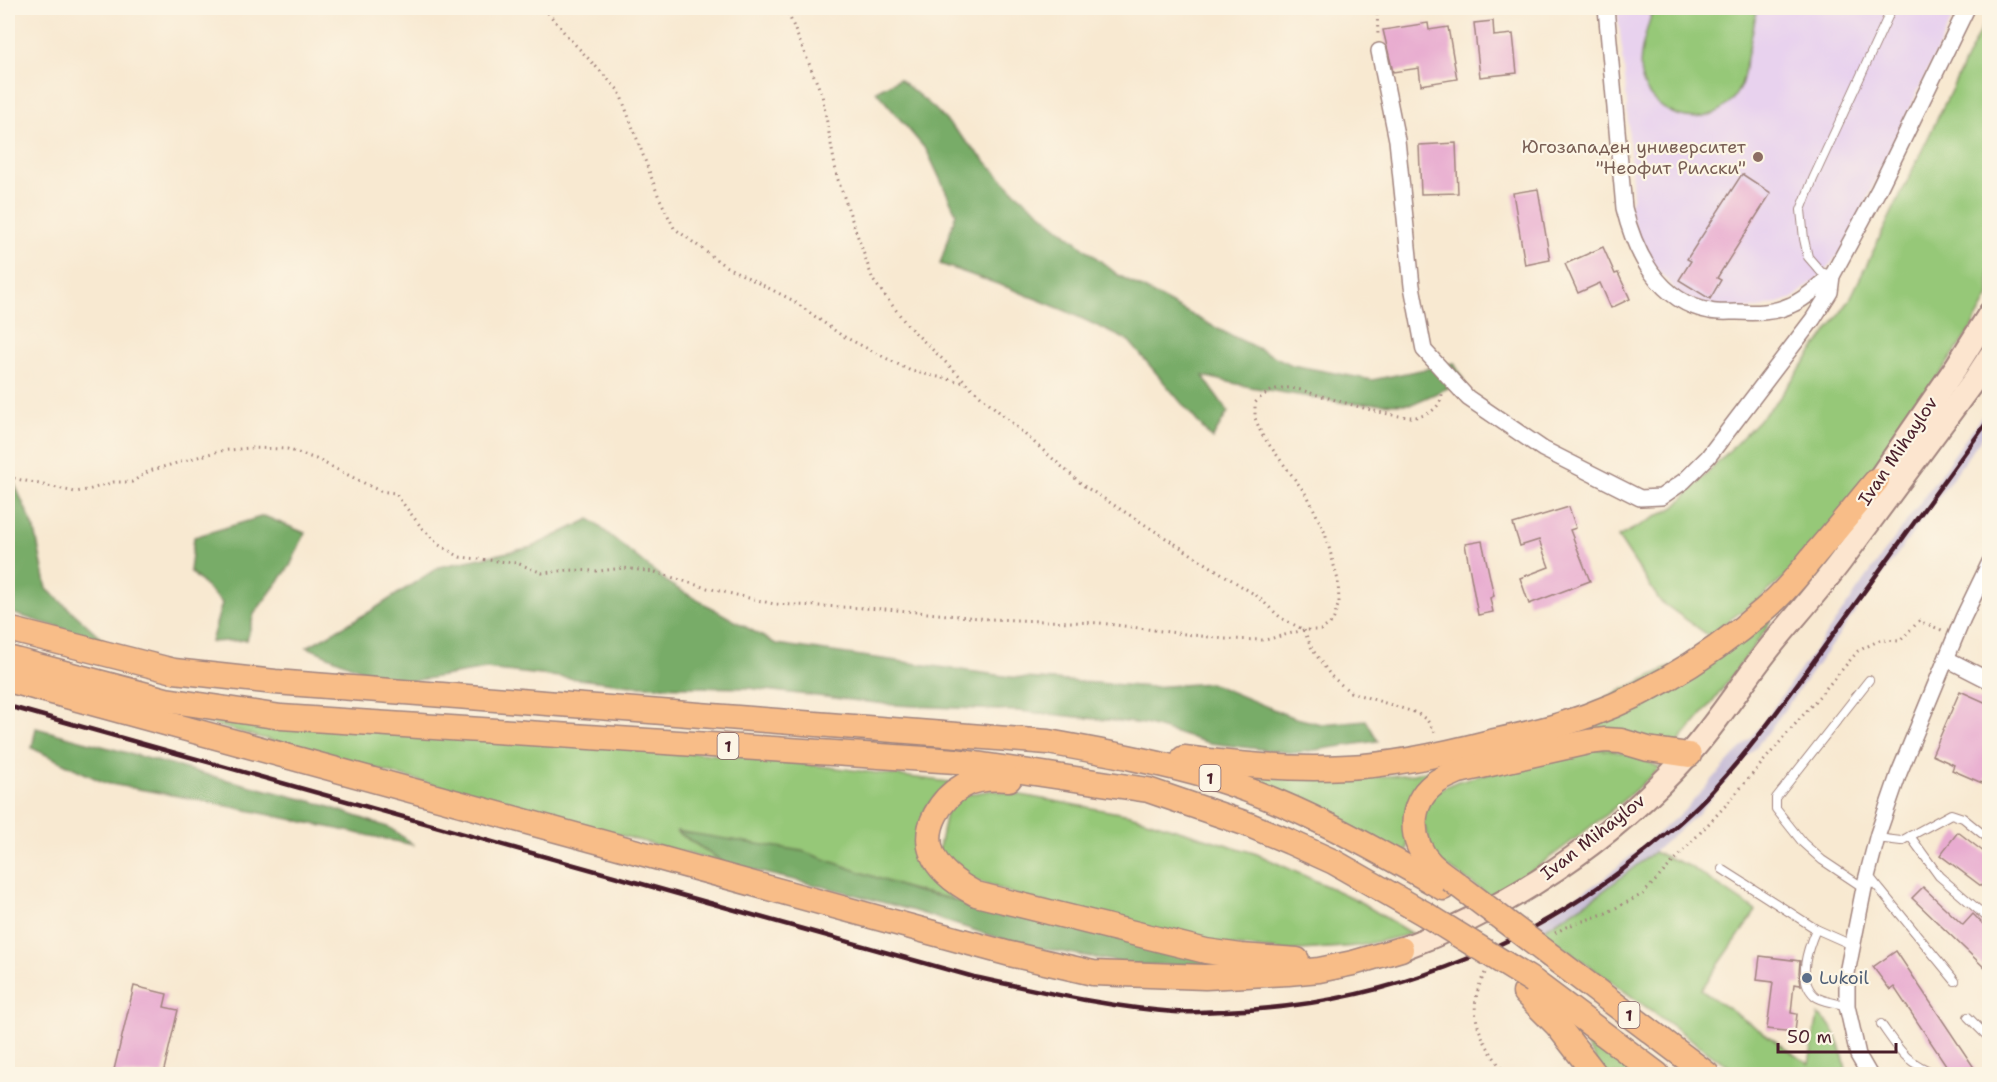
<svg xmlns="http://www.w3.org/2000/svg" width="1997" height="1082" font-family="'Shantell Sans',sans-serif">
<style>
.built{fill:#e8d2ee}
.industrial{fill:#c9bfd7}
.green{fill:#96c878;stroke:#707452;stroke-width:1.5}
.forest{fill:#78ac68;stroke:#61664a;stroke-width:1.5}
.building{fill:#e8acd0}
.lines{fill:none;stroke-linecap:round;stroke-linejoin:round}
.service-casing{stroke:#a1847e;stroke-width:10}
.minor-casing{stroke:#a1847e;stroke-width:18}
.secondary-casing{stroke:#a1847e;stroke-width:26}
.primary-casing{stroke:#a1847e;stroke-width:27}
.path{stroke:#a1847e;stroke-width:3;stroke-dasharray:1.5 4.5;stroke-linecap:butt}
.service{stroke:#fff;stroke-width:8}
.minor{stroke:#fff;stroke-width:15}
.secondary{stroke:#fce5cf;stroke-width:22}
.primary{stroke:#f8bd88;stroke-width:24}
.rail{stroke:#4a1f2b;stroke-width:4.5}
.primary-bridge-casing{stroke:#a1847e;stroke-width:27;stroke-linecap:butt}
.primary-bridge{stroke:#f8bd88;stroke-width:24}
.education-dot{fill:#8d6e63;stroke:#fcf5e5;stroke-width:2}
.service-dot{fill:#5c6f8a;stroke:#fcf5e5;stroke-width:2}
.labels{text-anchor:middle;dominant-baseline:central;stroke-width:4.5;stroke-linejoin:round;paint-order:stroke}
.shield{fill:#fcf5e5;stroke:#7f5f63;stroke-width:1.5}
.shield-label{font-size:16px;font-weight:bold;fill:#4a1f2b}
.education-label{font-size:18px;fill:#785e54;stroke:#fcf5e5;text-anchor:end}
.street-label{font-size:18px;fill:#4a1f2b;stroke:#fcf5e5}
.service-label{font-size:18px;fill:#4e5e75;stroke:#fcf5e5;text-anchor:start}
</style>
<rect width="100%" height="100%" fill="#fcf5e5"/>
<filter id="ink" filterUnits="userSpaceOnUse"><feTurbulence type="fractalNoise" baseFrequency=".0167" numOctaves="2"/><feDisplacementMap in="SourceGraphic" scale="12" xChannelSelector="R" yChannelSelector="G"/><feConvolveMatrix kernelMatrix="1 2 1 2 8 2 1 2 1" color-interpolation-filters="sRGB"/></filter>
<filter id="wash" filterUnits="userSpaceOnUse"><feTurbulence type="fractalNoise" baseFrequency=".008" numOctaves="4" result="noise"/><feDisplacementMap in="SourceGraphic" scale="24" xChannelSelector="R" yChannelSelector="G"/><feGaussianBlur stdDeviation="1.35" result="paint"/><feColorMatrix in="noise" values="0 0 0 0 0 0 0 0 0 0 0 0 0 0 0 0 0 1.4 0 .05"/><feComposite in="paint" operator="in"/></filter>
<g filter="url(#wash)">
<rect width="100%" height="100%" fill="#f8e9d1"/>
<polygon class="built" points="1617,8 1957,8 1844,248 1821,275 1792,299 1757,309 1713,307 1681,296 1654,266 1639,239 1629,208 1633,195 1624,64"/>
<polygon class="industrial" points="1989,406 1989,427 1936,501 1766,735 1699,812 1654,852 1598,895 1541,931 1531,924 1602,880 1684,811 1759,728"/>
<g class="green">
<path d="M1653,8H1757C1754,26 1750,44 1746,62C1744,71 1744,81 1739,89C1736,94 1733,100 1728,104C1699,132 1649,114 1641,76C1637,54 1648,28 1653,8Z"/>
<polygon points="1989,12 1989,296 1969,332 1819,549 1759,599 1708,635 1660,601 1618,537 1675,507 1777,401 1849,301"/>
<polygon points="1767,620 1770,621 1765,631 1712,703 1675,746 1659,744 1437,772 1408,843 1407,851 1403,853 1198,765 1283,778 1352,779 1413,774 1479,759"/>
<polygon points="137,704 756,758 950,782 926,807 918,842 928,876 955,900 677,832 726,864"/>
<path d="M1590,748L1634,754L1660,768C1607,817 1552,857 1493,898L1433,857L1421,815L1435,791L1458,781Z"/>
<polygon points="993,790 1130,815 1257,854 1357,900 1412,934 1358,946 1286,951 1197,942 1016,895 956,873 938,853 947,807 963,795"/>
<path d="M1654,852L1689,866L1756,911L1701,990L1809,1064L1818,1015C1839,1027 1842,1053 1847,1074H1739L1541,931L1598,895Z"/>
<polygon points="1575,1026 1637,1074 1604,1074"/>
</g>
<g class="forest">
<polygon points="899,79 934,108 1016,193 1118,275 1220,330 1292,365 1372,380 1454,363 1464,381 1412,404 1345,403 1250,387 1203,376 1228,412 1212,439 1129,341 1066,311 1009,288 940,264 956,213 927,151 876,91"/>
<polygon points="8,478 12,478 35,530 47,589 106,642 8,612"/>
<polygon points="264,516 305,533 290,566 254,614 247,640 211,642 222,603 190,571 194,537"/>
<polygon points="590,519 671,585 776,644 1011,677 1152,687 1210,683 1292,717 1321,724 1366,720 1378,741 1294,753 1209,743 1145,724 1019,711 894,705 748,688 641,686 486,669 394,684 307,647 371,611 439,567 532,547"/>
<polygon points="36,728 208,775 318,803 390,828 414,845 189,798 105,783 32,748"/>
<polygon points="676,831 802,851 911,890 1238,965 1135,965 1017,944 914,911 841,891 726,864"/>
</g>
<g id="blocks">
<g class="building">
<polygon points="1493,21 1494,36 1513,34 1517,73 1480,77 1474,23"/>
<polygon points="1428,23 1429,30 1448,27 1457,79 1421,85 1419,68 1393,72 1383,30"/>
<polygon points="1456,143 1458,193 1421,194 1419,145"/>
<polygon points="1742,174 1771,193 1717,278 1721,280 1710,299 1679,280 1691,261 1687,259"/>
<polygon points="1538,189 1550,260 1525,265 1513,193"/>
<polygon points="1603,247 1615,274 1618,273 1630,299 1611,308 1600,283 1578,293 1565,264"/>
<polygon points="1569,507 1576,528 1570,530 1590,581 1529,604 1520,578 1549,567 1539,540 1520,546 1513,524"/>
<polygon points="1482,541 1494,596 1490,598 1493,612 1478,615 1465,544"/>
<polygon points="1960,691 1989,704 1989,774 1982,783 1952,770 1954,765 1932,755"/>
<polygon points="1958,832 1989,856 1989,892 1940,855"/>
<polygon points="1923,887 1963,925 1973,914 1989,930 1989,972 1912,898"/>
<polygon points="1896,951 1975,1069 1966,1074 1952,1074 1894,987 1890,990 1873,967"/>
<polygon points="1760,956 1800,961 1799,973 1801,985 1794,984 1791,1013 1797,1014 1795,1032 1767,1029 1773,982 1757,980"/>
<polygon points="134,986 167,994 164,1007 178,1010 163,1074 113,1074"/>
</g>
</g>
</g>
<g filter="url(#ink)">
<use href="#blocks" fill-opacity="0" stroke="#a1847e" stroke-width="1.5"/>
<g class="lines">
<g class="service-casing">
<g id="service">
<polyline points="1831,275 1821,272 1808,257 1804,239 1801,210 1813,179 1892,8"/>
<polyline points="1910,836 1939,876 1990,920"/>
<polyline points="1877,838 1901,841 1951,814 1963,818 1990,840"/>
<polyline points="1722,869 1816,929 1852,945"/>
<polyline points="1868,875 1955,981"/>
<polyline points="1864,888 1822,860 1803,843 1776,809 1776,798 1869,680"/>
<path d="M1816,929C1808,948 1796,979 1815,996C1822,1002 1838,1003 1847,1006"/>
<polyline points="1968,1017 1990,1039"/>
<path d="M1881,1024C1900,1051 1905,1062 1937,1074"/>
</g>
</g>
<g class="minor-casing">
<g id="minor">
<path d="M1606,8L1624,208C1635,253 1659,302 1710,311C1718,313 1728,312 1737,312C1756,313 1774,313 1791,305C1806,299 1819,285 1832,276"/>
<polyline points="1379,51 1397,140 1412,286 1424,350 1468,398 1543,449 1640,498 1661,497 1684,481 1708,457 1813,319 1830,292 1832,276 1879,189 1967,8"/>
<polyline points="1947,659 1990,681"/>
<polyline points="1869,1074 1858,1055 1847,1006 1847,973 1864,888 1878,834 1899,773 1963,618 1990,562"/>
</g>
</g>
<g class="secondary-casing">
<g id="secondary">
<polyline points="1867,496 1956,367 1990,313"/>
<path d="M1401,949C1509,909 1611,841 1688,755C1719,721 1742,682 1771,646C1794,618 1818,591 1840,562C1885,501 1930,440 1975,379L1990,356"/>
</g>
</g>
<g class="primary-casing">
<g id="primary">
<path d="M8,629L174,671L275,682L1048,742C1103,752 1159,762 1213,778C1294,803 1370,846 1443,888"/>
<polyline points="8,658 166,700 281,717 956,761 1148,790 1247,824 1290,842 1334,862 1425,914"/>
<polyline points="8,680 1010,954 1093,973 1205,977 1288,973 1319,970 1353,963 1401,949"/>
<path d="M1184,758C1239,765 1292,770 1347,767C1394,765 1444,754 1490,742C1513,737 1537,732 1560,725C1636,702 1705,661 1764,610C1784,593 1800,573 1816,553C1837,529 1857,504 1877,480"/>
<path d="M1009,779C994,778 976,778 963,786C941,798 922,828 932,853C939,872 959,885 976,894L1206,951L1241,956L1297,960"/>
<path d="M1450,879C1443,874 1436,869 1431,864C1409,841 1408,804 1434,784C1441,778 1450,775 1459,771L1588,742L1605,740L1621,741L1648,749L1689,755"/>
<polyline points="1551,956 1707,1074"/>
<polyline points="1533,981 1657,1074"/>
<polyline points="1525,993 1557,1025 1595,1074"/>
</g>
</g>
<g class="path">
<polyline points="544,8 568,37 619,91 658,195 674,228 725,266 792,300 841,335 911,371 966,383 1084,486 1257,596 1281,618 1304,630 1312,649 1331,676 1350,692 1417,713 1427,720 1436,734"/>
<polyline points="786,8 822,95 837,177 873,280 908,326 965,381"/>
<polyline points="1377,8 1378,36"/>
<path d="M8,477L75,492L88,490L114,482H132L149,471L219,451L250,448L287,449L316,459L380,491L395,493L421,527L439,545L460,557L517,563L542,573L569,570L600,571L623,568L655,572L703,587L774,604L886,609L989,619L1100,623L1224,639L1265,640L1304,630H1321L1330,624L1334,618L1339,602L1338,580L1325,533L1308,497L1262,435L1255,418V403C1261,396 1272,388 1283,388C1293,387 1305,391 1314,394C1342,401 1386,417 1413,417C1427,417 1442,407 1442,393"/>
<polyline points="1555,933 1566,927 1606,913 1643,894 1726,805 1858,651 1880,640 1900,641 1919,621 1944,631"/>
<path d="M1485,973C1463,1014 1482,1040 1505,1074"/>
</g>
<use href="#service" class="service"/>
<use href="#minor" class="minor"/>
<use href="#secondary" class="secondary"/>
<use href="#primary" class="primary"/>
<path class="rail" d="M8,706L974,977C1041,991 1106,1007 1175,1012C1191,1013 1209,1011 1225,1011C1378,1006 1523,951 1641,855C1666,835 1691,814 1712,791C1760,739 1799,681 1840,625C1890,556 1940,487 1990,418"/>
<g class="primary-bridge-casing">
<g id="primary-bridge">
<polyline points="1450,879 1551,956"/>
<polyline points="1425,914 1533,981"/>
</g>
</g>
<use href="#primary-bridge" class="primary-bridge"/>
</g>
</g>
<circle class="education-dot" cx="1758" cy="157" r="6"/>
<circle class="service-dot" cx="1807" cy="978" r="6"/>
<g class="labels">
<g class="shield">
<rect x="717.5" y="733" width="21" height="26" rx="4.5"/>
<rect x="1199.5" y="765" width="21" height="26" rx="4.5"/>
<rect x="1618.5" y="1002" width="21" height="26" rx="4.5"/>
</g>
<g class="shield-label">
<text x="728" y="746">1</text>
<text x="1210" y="778">1</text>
<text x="1629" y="1015">1</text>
</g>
<g class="education-label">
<text x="1746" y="147">Югозападен университет<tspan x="1746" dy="21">"Неофит Рилски"</tspan></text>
</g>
<g class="street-label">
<text transform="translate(1898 451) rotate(-56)">Ivan Mihaylov</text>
<text transform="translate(1593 837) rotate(-38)">Ivan Mihaylov</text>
</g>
<g class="service-label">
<text x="1819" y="978">Lukoil</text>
</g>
</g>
<rect width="1997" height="1082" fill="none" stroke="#fcf5e5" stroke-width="30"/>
<path d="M1778 1043v9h118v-9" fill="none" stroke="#4a1f2b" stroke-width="3"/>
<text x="1787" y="1043" font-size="18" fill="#4a1f2b" stroke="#fcf5e5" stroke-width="4.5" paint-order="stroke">50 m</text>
</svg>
